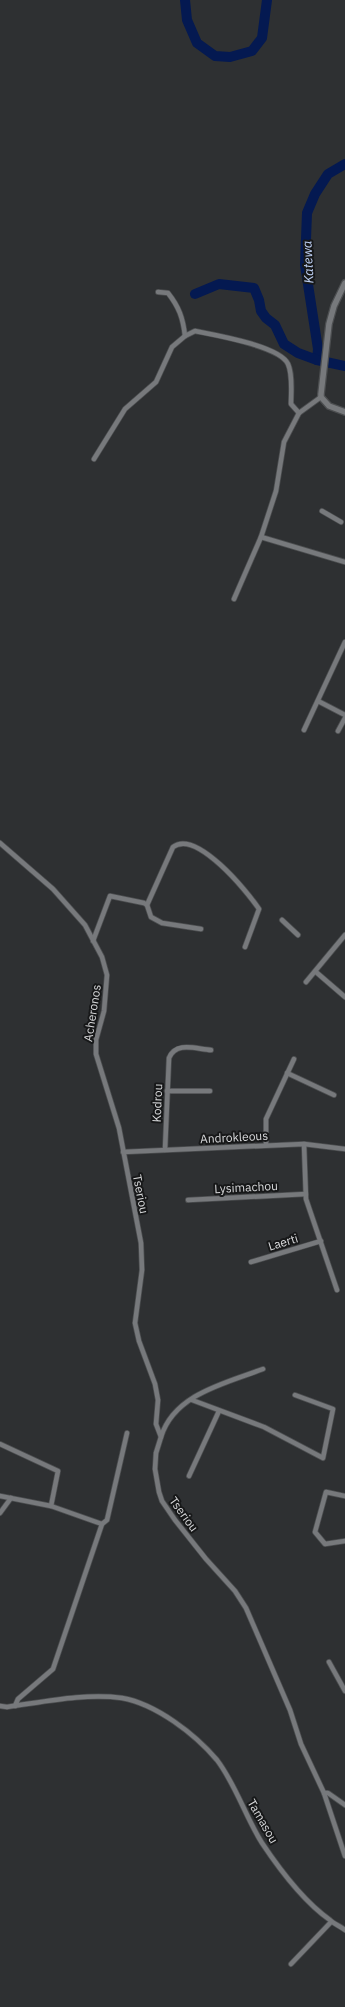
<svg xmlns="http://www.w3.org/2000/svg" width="345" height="2007" font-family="'IBM Plex Sans',sans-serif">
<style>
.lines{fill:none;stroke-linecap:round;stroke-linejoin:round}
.river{stroke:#041951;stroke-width:10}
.minor-casing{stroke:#4c4e50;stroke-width:6}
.tertiary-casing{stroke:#4c4e50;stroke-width:8}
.minor{stroke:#77797c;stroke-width:4.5}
.tertiary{stroke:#77797c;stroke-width:5.5}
.labels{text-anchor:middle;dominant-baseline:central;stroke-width:4;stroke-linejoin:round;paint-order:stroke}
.street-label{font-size:12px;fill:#d7d8da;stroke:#171819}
.water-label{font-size:13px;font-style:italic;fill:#bed0f5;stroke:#171819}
</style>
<rect width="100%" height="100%" fill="#2e3032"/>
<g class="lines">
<g class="river">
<polyline points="185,0 187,20 197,43 215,56 230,57 252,51 262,38 267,0"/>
<polyline points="345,164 328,174 315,194 307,213 305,265 318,349 317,360 345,366"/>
<polyline points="195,294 219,284 254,288 259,300 261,311 266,318 275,325 284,344 298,353 317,360"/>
</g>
<g class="minor-casing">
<g id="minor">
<path d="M158,292L168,293C179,307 183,318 185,336"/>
<path d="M94,459L125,409L156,382L172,347L185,336L195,331C215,335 280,346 288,364C293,375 291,392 291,404L299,413L321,397"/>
<polyline points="322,511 341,522"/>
<polyline points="261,537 345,562"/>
<polyline points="234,599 261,537 276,491 284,442 299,413"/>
<polyline points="318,701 345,715"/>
<polyline points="304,730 345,642"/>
<polyline points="338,731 345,718"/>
<polyline points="0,843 53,889 85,925 102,957 107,975 104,1011 96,1040 96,1054 119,1128 141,1243 142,1270 135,1323 139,1341 155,1384 158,1400 156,1424 161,1437 156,1453 155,1469 159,1492 162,1501 175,1520 206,1559 235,1591 246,1608 290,1710 301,1744 324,1793 345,1856"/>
<path d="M147,905L173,847C196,829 247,891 259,909L245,947"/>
<polyline points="282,920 298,935"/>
<polyline points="93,941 110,896 144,903 147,905 151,917 162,923 201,929"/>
<polyline points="316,972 345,997"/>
<polyline points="306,982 345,935"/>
<polyline points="287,1073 334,1095"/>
<polyline points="167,1091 210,1091"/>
<polyline points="304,1144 306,1199 337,1290"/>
<polyline points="266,1145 266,1119 294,1059"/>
<path d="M165,1150L169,1058C176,1041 196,1049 211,1050"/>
<polyline points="123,1152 304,1144 345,1149"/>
<polyline points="188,1200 306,1194"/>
<polyline points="251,1262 321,1241"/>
<polyline points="192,1400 264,1427 323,1458 333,1409 295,1395"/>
<path d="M161,1437C174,1394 226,1383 263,1369"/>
<polyline points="0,1444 58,1471 51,1506"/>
<polyline points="189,1476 219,1411"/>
<polyline points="0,1496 51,1506 102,1524"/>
<polyline points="345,1496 326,1492 315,1532 325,1544 345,1541"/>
<polyline points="0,1513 11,1498"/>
<polyline points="329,1662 345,1691"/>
<path d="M0,1706L7,1707C44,1702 84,1693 122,1698C156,1704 195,1734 217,1760C236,1785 245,1816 262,1843C280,1870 303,1901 330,1920C334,1924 340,1926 345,1930"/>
<polyline points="15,1706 18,1699 53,1669 102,1524 107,1520 127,1433"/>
<polyline points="324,1793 328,1793 345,1805"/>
<polyline points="291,1964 331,1922"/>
</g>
</g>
<g class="tertiary-casing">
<polyline id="tertiary" points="345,283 334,306 329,324 321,394 321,397 329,406 345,412"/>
</g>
<use href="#minor" class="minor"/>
<use href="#tertiary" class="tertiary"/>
</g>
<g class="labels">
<g class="street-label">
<text transform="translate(92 1013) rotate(-81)">Acheronos</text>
<text transform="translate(157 1103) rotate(-88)">Kodrou</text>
<text transform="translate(234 1137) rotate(-3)">Androkleous</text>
<text transform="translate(246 1187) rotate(-3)">Lysimachou</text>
<text transform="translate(141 1194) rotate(79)">Tseriou</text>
<text transform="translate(283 1242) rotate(-17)">Laerti</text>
<text transform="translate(184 1514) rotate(54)">Tseriou</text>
<text transform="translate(263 1821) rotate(60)">Tamasou</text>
</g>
<g class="water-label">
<text transform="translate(308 262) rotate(-93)">Katewa</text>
</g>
</g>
</svg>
